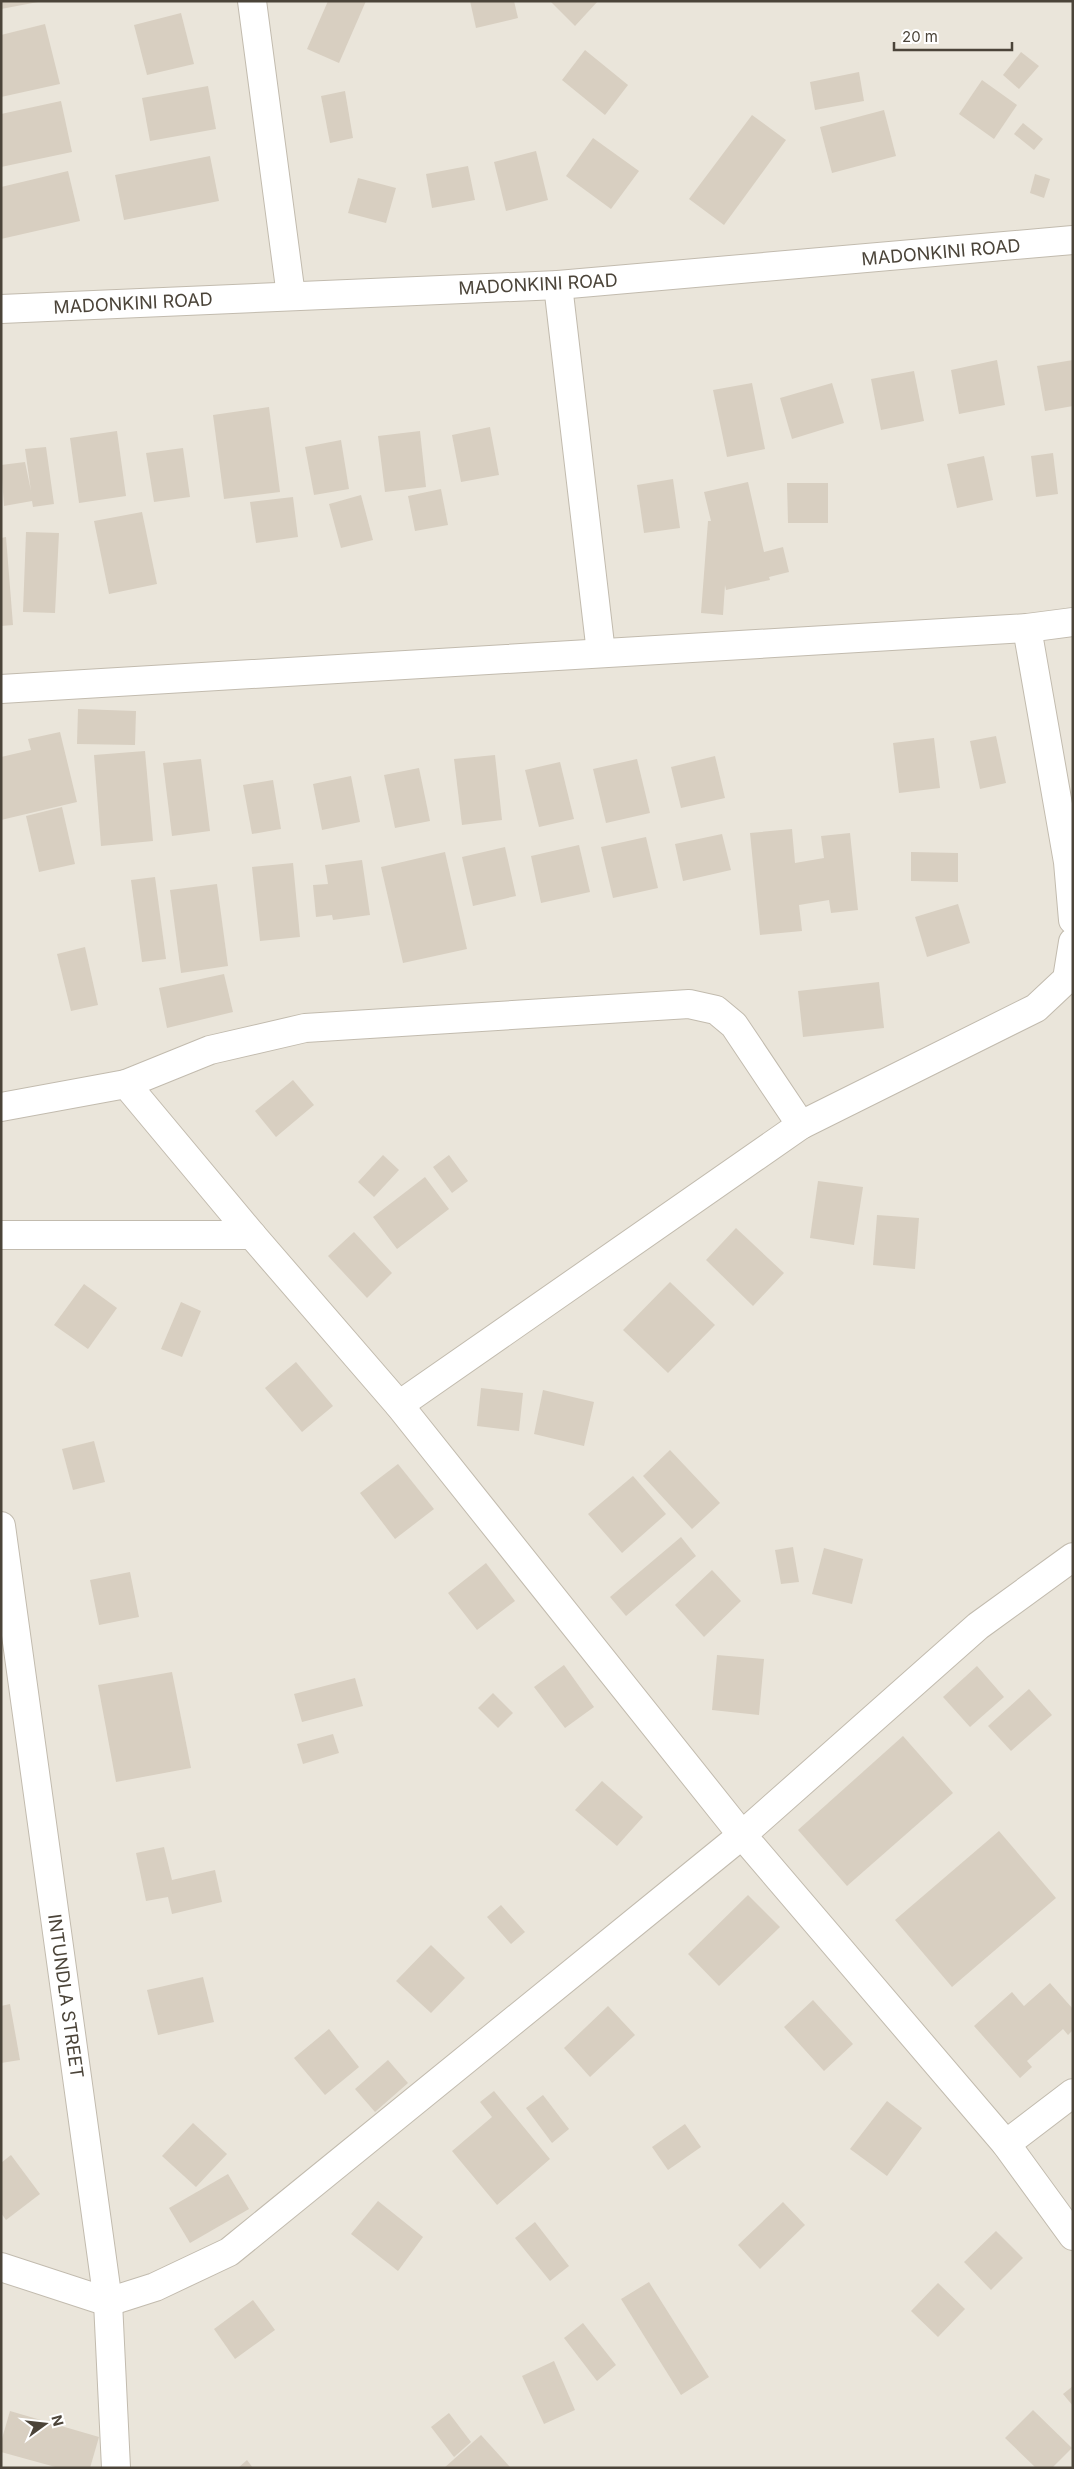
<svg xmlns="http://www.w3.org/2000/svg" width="1074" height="2469" font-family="Inter,sans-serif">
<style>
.residential{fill:#eae5da}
.building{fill:#d8cfc1}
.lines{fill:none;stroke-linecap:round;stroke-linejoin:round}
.minor-casing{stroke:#c2bbae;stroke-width:30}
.minor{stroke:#fff;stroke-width:28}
.labels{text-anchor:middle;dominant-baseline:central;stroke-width:5;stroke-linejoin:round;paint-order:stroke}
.street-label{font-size:18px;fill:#4b4439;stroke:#fff}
</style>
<rect width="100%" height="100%" fill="#f6f3ec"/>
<rect class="residential" x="1" y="1" width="1072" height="2467"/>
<g class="building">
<polygon points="1,1 38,1 38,2 1,9"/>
<polygon points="328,1 366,1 339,63 307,49"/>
<polygon points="470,1 514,1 518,18 476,28"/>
<polygon points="550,1 598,1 575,26"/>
<polygon points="181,13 194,64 147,75 134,25"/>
<polygon points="45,24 60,84 1,97 1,35"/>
<polygon points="585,50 628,85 605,115 562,80"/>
<polygon points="1021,52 1039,66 1019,89 1003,75"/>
<polygon points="859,72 864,101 815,110 810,82"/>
<polygon points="982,80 1017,105 994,139 959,114"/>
<polygon points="208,86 216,129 150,141 142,98"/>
<polygon points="345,91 353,138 330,143 321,96"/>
<polygon points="61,101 72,152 1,167 1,114"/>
<polygon points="884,110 896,156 832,173 820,127"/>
<polygon points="752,115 786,140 724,225 689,199"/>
<polygon points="1023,123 1043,139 1034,150 1014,134"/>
<polygon points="593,138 639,171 611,209 566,176"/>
<polygon points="536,151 548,200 506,211 494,162"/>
<polygon points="210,156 219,201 124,220 115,175"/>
<polygon points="468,166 475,200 432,208 426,174"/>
<polygon points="68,171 80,221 1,239 1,187"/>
<polygon points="1035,174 1050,179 1044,198 1030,193"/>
<polygon points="358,178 396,188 386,223 348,213"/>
<polygon points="997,360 1005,405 959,414 951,370"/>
<polygon points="1073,360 1073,406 1045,411 1037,366"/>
<polygon points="914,371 924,421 881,430 871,379"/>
<polygon points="752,383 765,449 727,457 713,390"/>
<polygon points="832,383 844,423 792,439 780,398"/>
<polygon points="269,407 280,492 224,499 213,415"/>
<polygon points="490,427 499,475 461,482 452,435"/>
<polygon points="117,431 126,496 79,503 70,438"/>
<polygon points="420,431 426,487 385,492 378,436"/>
<polygon points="341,440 349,489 314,495 305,447"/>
<polygon points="46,447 54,504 33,507 32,501 4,506 1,465 25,462 31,491 25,449"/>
<polygon points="183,448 190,497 154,502 146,453"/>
<polygon points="1053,453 1058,494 1036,497 1031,456"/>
<polygon points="984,456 993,500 957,508 947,464"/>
<polygon points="673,479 680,528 644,533 637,485"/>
<polygon points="748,482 764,552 783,547 789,572 769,577 770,580 726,590 725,585 723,615 701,613 708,521 711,521 704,492"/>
<polygon points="787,483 828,483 828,523 788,523"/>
<polygon points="441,489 448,525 415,531 408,496"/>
<polygon points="361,495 373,540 341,548 329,504"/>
<polygon points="293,497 298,537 256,543 250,502"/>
<polygon points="142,512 157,584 109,594 94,521"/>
<polygon points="26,532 59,533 55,613 23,612"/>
<polygon points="6,537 13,625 1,626 1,538"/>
<polygon points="78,709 136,711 135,745 77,744"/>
<polygon points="60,732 77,802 1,820 1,757 31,750 28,739"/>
<polygon points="996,736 1006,783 980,789 970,741"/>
<polygon points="934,738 940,788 899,793 893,743"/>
<polygon points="145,751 153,841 101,846 94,755"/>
<polygon points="495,755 502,820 462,825 454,759"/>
<polygon points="715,756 725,798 681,808 671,767"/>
<polygon points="201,759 210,831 172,836 163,763"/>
<polygon points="637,759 650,813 606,823 593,769"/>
<polygon points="560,762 574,819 539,827 525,770"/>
<polygon points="419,768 430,821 395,828 384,775"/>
<polygon points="351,776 360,822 322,830 313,784"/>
<polygon points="273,780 281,829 252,834 243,785"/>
<polygon points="62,807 75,864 39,872 26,816"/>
<polygon points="792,829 795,863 824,858 821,836 850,833 858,910 831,913 829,900 799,905 802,931 760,935 750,833"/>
<polygon points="722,834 731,870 683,881 675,844"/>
<polygon points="646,837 658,888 613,898 601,847"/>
<polygon points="579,845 590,892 541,903 531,856"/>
<polygon points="505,847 516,896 473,906 462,857"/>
<polygon points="445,852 467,949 403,963 381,867"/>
<polygon points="911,852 958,853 958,882 911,881"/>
<polygon points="362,860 370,915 333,920 332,915 316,917 313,885 328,884 325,865"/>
<polygon points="293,863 300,937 260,941 252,867"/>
<polygon points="155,877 166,959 142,962 131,880"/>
<polygon points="217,884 228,966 181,973 170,890"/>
<polygon points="958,904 970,943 927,957 915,917"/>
<polygon points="85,947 98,1005 71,1011 57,954"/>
<polygon points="224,974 233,1012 167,1028 159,988"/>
<polygon points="879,982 884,1028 803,1037 798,991"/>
<polygon points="293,1080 314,1105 276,1137 255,1111"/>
<polygon points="383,1155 399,1170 374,1197 358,1182"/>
<polygon points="449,1155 468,1181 452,1193 433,1167"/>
<polygon points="425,1177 449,1209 397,1249 373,1217"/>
<polygon points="818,1181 863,1187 854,1245 810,1238"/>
<polygon points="877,1215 919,1218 915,1269 873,1265"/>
<polygon points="736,1228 784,1273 753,1306 706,1260"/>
<polygon points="354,1232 392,1273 367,1298 328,1256"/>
<polygon points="670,1282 715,1325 668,1373 623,1330"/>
<polygon points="84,1284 117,1308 88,1349 54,1325"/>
<polygon points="181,1302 201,1311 182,1357 161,1349"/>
<polygon points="296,1362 333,1406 302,1432 265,1388"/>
<polygon points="481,1388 523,1393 519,1431 477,1426"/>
<polygon points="543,1390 594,1402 584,1446 534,1434"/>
<polygon points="94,1441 105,1482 73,1490 62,1449"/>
<polygon points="670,1450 720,1503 692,1529 643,1476"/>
<polygon points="398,1464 434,1509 395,1539 360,1493"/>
<polygon points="633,1476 666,1514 622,1553 588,1514"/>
<polygon points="681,1537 696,1556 626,1616 610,1597"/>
<polygon points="793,1547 799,1582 781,1584 775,1550"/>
<polygon points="824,1548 863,1559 852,1604 812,1594"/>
<polygon points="486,1563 515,1601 477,1630 448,1593"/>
<polygon points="712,1570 741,1601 704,1637 675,1605"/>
<polygon points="130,1572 139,1617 99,1625 90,1580"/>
<polygon points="717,1655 764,1659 759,1715 712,1710"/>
<polygon points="564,1665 594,1707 565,1728 534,1687"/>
<polygon points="977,1666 1004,1697 970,1727 943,1697"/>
<polygon points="172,1672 191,1768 116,1782 98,1685"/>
<polygon points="355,1678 363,1706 302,1722 294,1694"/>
<polygon points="1029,1689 1052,1715 1011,1751 988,1726"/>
<polygon points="493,1693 513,1713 498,1728 478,1708"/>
<polygon points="333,1734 339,1753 303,1764 297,1744"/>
<polygon points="903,1736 953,1793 847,1886 798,1830"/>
<polygon points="602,1781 643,1817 617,1846 575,1810"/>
<polygon points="999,1831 1056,1898 952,1987 895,1920"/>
<polygon points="164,1847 172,1880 215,1870 222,1902 172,1914 168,1897 146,1901 136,1853"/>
<polygon points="748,1895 780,1927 719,1986 688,1954"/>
<polygon points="501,1905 525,1932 511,1944 487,1917"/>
<polygon points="431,1945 465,1978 431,2013 396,1981"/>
<polygon points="203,1977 214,2022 158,2035 147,1990"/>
<polygon points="1050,1983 1073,2009 1073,2030 1068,2035 1063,2029 1027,2061 1032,2067 1020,2078 974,2026 1012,1992 1024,2006"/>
<polygon points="813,2000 853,2044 824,2071 784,2027"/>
<polygon points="10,2004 20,2060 1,2063 1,2006"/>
<polygon points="608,2006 635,2035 590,2077 564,2048"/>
<polygon points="329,2029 359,2067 325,2095 294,2058"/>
<polygon points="388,2060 408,2083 375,2112 355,2089"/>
<polygon points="494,2091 550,2159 497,2205 452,2151 492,2117 480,2102"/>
<polygon points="543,2095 569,2129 552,2143 526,2108"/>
<polygon points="887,2101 922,2128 887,2176 850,2149"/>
<polygon points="193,2123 227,2154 196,2187 162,2156"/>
<polygon points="685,2124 701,2147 668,2170 652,2147"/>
<polygon points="11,2155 40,2194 6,2220 1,2213 1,2163"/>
<polygon points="228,2174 249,2209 190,2243 169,2208"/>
<polygon points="378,2201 423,2237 398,2271 351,2234"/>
<polygon points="783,2202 805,2225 760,2269 738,2245"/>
<polygon points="535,2222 569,2266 550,2281 515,2238"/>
<polygon points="996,2231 1023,2258 991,2290 964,2262"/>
<polygon points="649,2282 709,2377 681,2395 621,2299"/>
<polygon points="938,2283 965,2309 938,2337 911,2311"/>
<polygon points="253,2300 275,2330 235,2359 214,2329"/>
<polygon points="583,2323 616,2365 597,2381 564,2338"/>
<polygon points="554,2361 575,2410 544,2424 522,2376"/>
<polygon points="1073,2386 1073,2406 1063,2394"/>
<polygon points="1033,2410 1072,2448 1052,2468 1036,2468 1005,2438"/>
<polygon points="10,2411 99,2437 90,2468 59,2468 1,2452 1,2442"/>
<polygon points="449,2413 471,2442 454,2457 431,2427"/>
<polygon points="481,2435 511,2468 444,2468"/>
<polygon points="247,2460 253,2468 238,2468"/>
</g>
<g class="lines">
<g class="minor-casing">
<g id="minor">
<polyline points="252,1 291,296"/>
<polyline points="558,285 601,653"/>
<polyline points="1,309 558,285 1073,240"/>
<polyline points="1027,628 1068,862 1073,920"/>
<polyline points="1,689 1027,628 1073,622"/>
<polyline points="126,1084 210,1050 305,1028 689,1004 716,1010 734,1025 801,1125"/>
<polyline points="1,1107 126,1084 252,1235 399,1405 742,1835 1006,2144 1073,2236"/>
<polyline points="1,1235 252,1235"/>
<polyline points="399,1405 801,1125 1036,1008 1067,979 1073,942"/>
<polyline points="1,1526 108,2302 116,2468"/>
<polyline points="1006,2144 1073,2093"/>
<polyline points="1,2267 108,2302 155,2287 229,2252 742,1835 978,1626 1073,1557"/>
</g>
</g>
<use href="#minor" class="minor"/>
</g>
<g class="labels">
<g class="street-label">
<text transform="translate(941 252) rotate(-5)">MADONKINI ROAD</text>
<text transform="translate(538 284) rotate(-3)">MADONKINI ROAD</text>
<text transform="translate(133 303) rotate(-3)">MADONKINI ROAD</text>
<text transform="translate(66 1996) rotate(82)">INTUNDLA STREET</text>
</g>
</g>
<rect width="1074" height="2469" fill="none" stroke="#4b4439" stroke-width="5"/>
<g transform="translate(45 2424) rotate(75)" stroke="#ffffff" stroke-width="4" paint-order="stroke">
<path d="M0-4L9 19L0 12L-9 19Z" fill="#4b4439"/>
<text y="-8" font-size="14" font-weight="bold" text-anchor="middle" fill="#4b4439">N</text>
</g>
<path d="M894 42v8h118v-8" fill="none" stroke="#4b4439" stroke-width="2.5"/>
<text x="902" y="42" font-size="15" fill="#4b4439" stroke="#ffffff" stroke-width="4" paint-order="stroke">20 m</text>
</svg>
